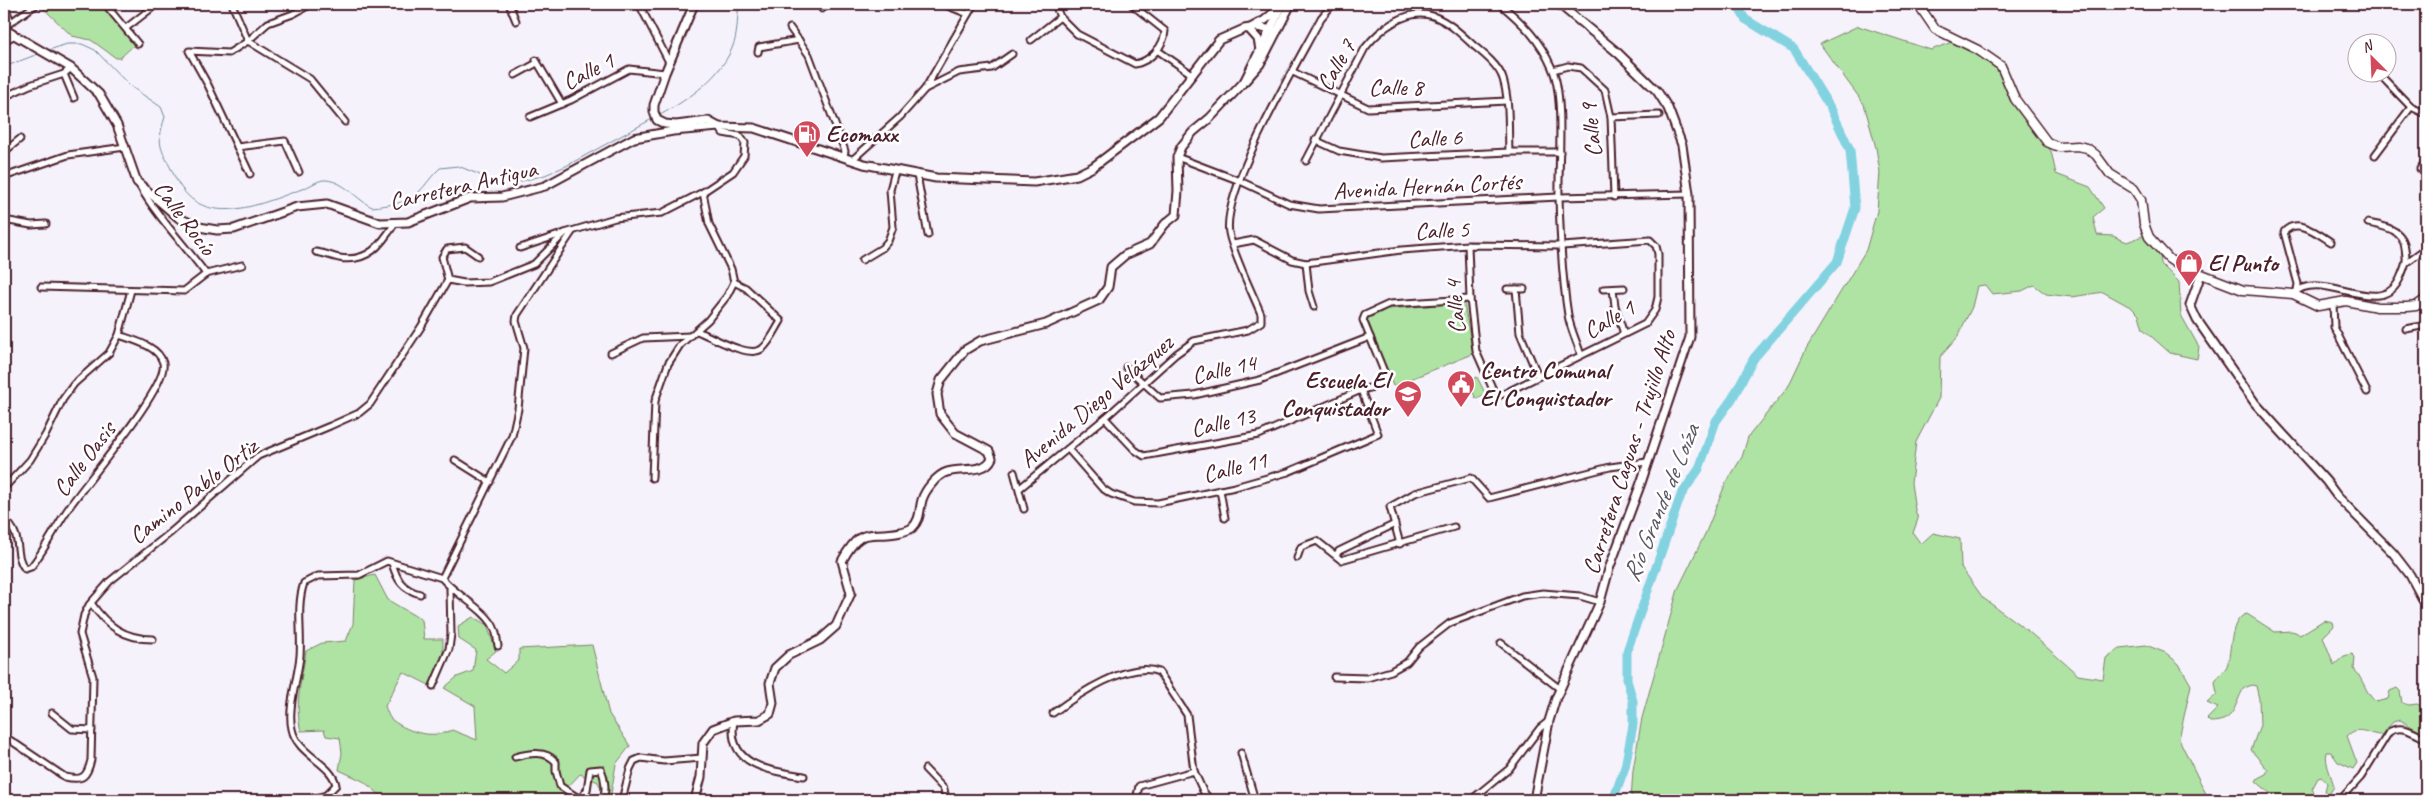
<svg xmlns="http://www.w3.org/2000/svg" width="2430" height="804" font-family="Caveat,sans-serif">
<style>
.green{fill:#afe3a4;stroke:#7c8168}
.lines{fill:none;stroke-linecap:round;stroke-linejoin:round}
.stream{stroke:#6c8a98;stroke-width:1}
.river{stroke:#83d2e0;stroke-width:9}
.minor-casing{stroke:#4a1f2b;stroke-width:9}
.tertiary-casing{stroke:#4a1f2b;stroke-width:11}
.secondary-casing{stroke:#4a1f2b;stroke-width:11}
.minor{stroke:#fff;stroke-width:5}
.tertiary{stroke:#fff;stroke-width:7}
.secondary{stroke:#fff;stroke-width:8}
.labels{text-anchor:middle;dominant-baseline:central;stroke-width:5;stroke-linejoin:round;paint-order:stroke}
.street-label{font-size:24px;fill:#4a1f2b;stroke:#fff}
.poi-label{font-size:24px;font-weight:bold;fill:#4a1f2b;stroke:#fff;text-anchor:start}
.water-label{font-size:25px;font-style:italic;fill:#5b5561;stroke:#fff}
</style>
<rect width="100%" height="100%" fill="#f6f2fc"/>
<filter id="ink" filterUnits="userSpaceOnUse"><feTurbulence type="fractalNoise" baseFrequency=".02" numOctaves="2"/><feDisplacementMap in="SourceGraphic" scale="10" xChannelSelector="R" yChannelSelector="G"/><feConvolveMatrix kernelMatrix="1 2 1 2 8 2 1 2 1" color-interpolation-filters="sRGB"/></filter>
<g filter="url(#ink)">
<g class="green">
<polygon points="41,4 101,4 134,45 120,58 116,58 91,40 72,36 40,5"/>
<polygon points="1858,26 1931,50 1952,42 1989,58 2000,69 2012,101 2051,151 2056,174 2090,187 2104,208 2093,217 2097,235 2113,236 2127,242 2145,235 2160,254 2161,264 2179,282 2181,315 2199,347 2197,359 2170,353 2143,329 2139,315 2132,308 2103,292 2072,297 2046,294 2034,285 2022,291 1992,294 1985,285 1977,286 1972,307 1957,338 1940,357 1939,398 1916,442 1911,483 1915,510 1918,519 1913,533 1921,544 1933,533 1960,539 1961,567 1983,598 2028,631 2078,675 2103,679 2106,658 2120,648 2146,645 2166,653 2179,664 2191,685 2179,739 2209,800 1631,800 1633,770 1642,718 1678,589 1706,532 1725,485 1742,457 1748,437 1788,387 1806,349 1866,250 1877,211 1880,172 1876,148 1864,104 1820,44"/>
<polygon points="1464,303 1473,354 1393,386 1367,319 1388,309"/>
<polygon points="1477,377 1486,395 1476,399 1468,381"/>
<path d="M375,575L388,600L422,620L424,639H443V654L429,685L403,672L385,706C387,710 388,717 392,720C410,733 432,739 452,730L477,740L475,706L444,688L457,677L473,671L476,650L459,639L458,626L473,617L487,625L496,651L486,659L504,673L519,660V649L592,645L609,714L630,746L616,764L610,800H606L598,782L580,774L565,790L559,800H357L363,796L384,798L363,781L339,770L342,753L340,738L326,736L324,730L301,731C294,705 302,677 306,651L322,643L346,641L353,624L355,580Z"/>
<path d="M2247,614L2275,632L2292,631L2300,635L2324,620L2333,622L2334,626L2323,637L2334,665L2344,656L2352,654L2355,657L2354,669C2364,680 2365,693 2376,702L2388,699L2390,691L2397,688L2400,691L2402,703L2409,705L2417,704L2421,706V718L2426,723V735L2400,720L2393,722L2381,735C2368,735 2359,724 2347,736L2357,763L2353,769L2338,762L2331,752H2327C2324,763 2332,776 2334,787L2329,794L2325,791L2327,783L2322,777L2318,778L2312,789L2316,795L2333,800H2278L2256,781L2258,778L2266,774L2268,770L2251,750L2260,725L2259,699L2256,686L2252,685L2244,688C2233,706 2236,722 2210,722L2207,719L2218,708L2207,703L2217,694L2215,682C2218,676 2224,672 2227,666C2232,652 2229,618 2247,614Z"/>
</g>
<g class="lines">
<g class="stream">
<path d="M49,50L67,44H82L95,50L130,86L161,107L165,117C155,147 162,149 174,175C200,232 258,205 302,189C309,187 319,179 326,180C344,181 357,200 372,207C388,205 407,204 418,193C426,185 432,175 440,168L458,166L478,174L497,185L518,182L545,175L566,166L652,119"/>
<polyline points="4,67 38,54"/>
<path d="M660,115C689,99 723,76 734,43C738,31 737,16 739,4"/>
</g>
<polyline class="river" points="1613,800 1625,767 1633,725 1633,701 1627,680 1627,651 1681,495 1699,469 1716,421 1732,399 1754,358 1837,262 1855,208 1850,150 1831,109 1794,49 1745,19 1737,4"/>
<g class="minor-casing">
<g id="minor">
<polyline points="4,4 11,22"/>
<polyline points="105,4 138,44"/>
<polyline points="232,4 248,41 310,79 345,122"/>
<polyline points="509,4 516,21"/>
<polyline points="639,4 669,62"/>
<polyline points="943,4 968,14"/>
<path d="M1055,4L1060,17L1077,34L1135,64C1150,61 1164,47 1165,31L1131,4"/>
<path d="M1500,4C1523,23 1540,40 1552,68C1565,97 1558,164 1559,197C1560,235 1562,278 1568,315C1570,328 1577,342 1581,355"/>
<polyline points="822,9 828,4"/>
<polyline points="4,27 37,4"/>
<polyline points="126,28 157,4"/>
<polyline points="790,28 809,55 845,151 844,156"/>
<polyline points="1031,40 1060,17"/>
<polyline points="4,41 15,35"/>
<polyline points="1157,50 1193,75"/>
<polyline points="2426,51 2426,52"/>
<polyline points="758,52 759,47 799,40"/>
<polyline points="536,60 562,104"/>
<polyline points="1553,70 1568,66 1581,68 1605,90 1611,117 1614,197"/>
<polyline points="1293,72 1368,108 1507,101"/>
<polyline points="64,74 74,98"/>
<polyline points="515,75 537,63"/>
<polyline points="2383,78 2411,107 2426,114"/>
<polyline points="925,89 959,72 992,68 1012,54"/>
<polyline points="4,97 30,85 64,74 71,68"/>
<polyline points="530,117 571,100 629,69 665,73"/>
<polyline points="1611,117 1659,115"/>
<polyline points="1315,140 1339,151 1381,158 1509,152 1560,152"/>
<polyline points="237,147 285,141 299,172"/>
<polyline points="4,152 20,139"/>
<polyline points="2375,155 2411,107"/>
<polyline points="1177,157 1240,181 1289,204 1319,209 1559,197 1689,194"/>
<polyline points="852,160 900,117 925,89 974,4"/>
<path d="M1306,161L1365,48C1379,30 1407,7 1433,16C1449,22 1461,34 1473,45C1484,54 1499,66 1503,79C1510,102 1508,128 1509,152"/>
<polyline points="2420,169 2426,161"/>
<polyline points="250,174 208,85 189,51 229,53 248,41 268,23 293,14 311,4"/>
<polyline points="917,175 928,235"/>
<polyline points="4,177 68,155 125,147"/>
<path d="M139,185C157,217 184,244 206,274"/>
<polyline points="4,220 31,225 46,224"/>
<polyline points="1233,244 1254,240 1292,260 1306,263 1401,250 1468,245 1562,246 1650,240 1656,246 1658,254 1658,297 1655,310 1645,324 1501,395 1494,392 1476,351 1470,299 1468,245"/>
<polyline points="520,248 565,233"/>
<path d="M316,252C324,253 331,256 339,258C368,263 381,245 395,223"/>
<polyline points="862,260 882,248 888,241 893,227 890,190 895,171"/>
<polyline points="2407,262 2426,248"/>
<polyline points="1306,263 1309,291 1314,307"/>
<polyline points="206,274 242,265"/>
<polyline points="448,280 464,283 489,282 534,264 565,233 615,218 662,213 703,192 733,172 744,156 745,143 740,136 723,133 719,127"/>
<polyline points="448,280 442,257 447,249 465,247 478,256"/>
<polyline points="41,287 184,291 206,274"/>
<polyline points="1507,289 1524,289"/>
<polyline points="1516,289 1520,333 1538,376"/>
<polyline points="1603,289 1624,288"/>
<polyline points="1613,289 1615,306 1624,334"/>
<path d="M2297,290L2298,284L2284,232C2297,217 2317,233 2331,242"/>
<path d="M2293,294C2322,266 2383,323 2401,276C2403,270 2407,264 2406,257C2405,247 2405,240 2397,233C2390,227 2378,225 2368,223"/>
<polyline points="2333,303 2334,327 2367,392"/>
<polyline points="2406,329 2426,325"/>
<path d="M697,331C713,337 750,360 763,348C770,342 776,329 781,321L746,288L734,282"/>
<polyline points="611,353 643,338 690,336"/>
<polyline points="1126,367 1160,398 1194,395 1260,380 1370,337"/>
<polyline points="1105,418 1135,450 1144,456 1259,435 1361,390 1382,385 1387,379 1363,320 1365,315 1389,304 1470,299"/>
<polyline points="1068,449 1102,488 1111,494 1134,502 1158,503 1235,487 1288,472 1378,434 1361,390"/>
<polyline points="455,460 490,482"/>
<polyline points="1014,472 1024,509"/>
<polyline points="652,478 655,401 668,364 680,345 708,320 727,296 734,282 731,269 709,224 703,192"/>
<polyline points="4,488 30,460 46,434 63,399 74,384 109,353 119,335 131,290"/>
<path d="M1020,488L1105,418L1176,354L1194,341L1248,330L1261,322V314C1252,292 1233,254 1229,233C1221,190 1299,60 1321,18L1333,4"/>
<polyline points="1220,490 1225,518"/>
<path d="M4,519C25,537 12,552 25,569L31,567C46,548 56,526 70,506C86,482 169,386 163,363C159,346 133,340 119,335"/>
<polyline points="1400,544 1390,507 1415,493 1471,478 1489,498 1610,467 1647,462"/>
<polyline points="1336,555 1339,551 1395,524"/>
<polyline points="1297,558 1301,547 1317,541 1341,560 1454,527"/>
<path d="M392,563C397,580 402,589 420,594"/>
<polyline points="442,578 512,436 518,409 524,348 516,321 517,315 572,232"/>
<path d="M442,578C455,595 489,611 495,630C497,635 497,641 498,646"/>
<path d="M91,603C107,626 124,639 153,639"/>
<polyline points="1501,643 1560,689"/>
<polyline points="1334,677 1367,678 1391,671 1407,662 1419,647 1450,623 1522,596 1543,593 1580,596 1600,602"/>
<polyline points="433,686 449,649 451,634 450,589"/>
<polyline points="52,713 72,729 92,730"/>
<path d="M1053,713C1077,695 1129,660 1159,672L1187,715L1194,771L1203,791L1210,800"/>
<path d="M734,721C726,766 771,771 804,776"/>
<path d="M4,736L65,777C83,781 87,777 91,760L93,677L80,634L84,615L89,605L110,581L170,533L258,456L330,426L359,413L370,404L421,327L448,280"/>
<polyline points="1241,753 1255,800"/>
<path d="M515,757C529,753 546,750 556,762V771L560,786L580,799L587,790L590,770L601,769C605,778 607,792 602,800"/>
<polyline points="925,769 944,789 946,800"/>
<path d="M309,800L326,795L336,785C332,763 297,755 292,729C287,708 298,678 300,656C302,632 296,606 304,583L318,576L359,575L387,561L442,578"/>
<polyline points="622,800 630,769 634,761 641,758 664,761 702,758"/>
<polyline points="1136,800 1139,786 1194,771"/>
<polyline points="1471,800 1509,769 1540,728 1549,721"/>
<path d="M2340,800L2361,777L2389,732C2402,724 2414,733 2426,739"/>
</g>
</g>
<g class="tertiary-casing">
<g id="tertiary">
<polyline points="694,4 665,73 654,105 654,112 657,120 665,124 676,125 708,121 719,127 754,128 864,164 936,178 1034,182 1077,175 1093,167 1159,117 1219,40 1244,29 1257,27 1277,31"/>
<polyline points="1252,27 1265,20 1278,9"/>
<polyline points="4,29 71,68 99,94 117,125 137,182 179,218 199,227 217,230 234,229 297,207 327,204 380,223 408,222 470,198 502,197 545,186 634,138 673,131 719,127"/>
<polyline points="1249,29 1258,39 1260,50"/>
<polyline points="1244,82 1260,64 1291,4"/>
<polyline points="2201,274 2190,305 2197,320 2255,403 2326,481 2337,496 2393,553 2410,575 2426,605"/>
<path d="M695,800L701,777L703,743L713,729L734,721L759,720L770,714L773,703L770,683L775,668L789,655L820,640L836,626L851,593L842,561C862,524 868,539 901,532C905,531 909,530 912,528C921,519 919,511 922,500C925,490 937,475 947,472C962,467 985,474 992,458L989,451L955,433L940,414L937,394L941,380L965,350L980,341L1046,324L1099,300L1108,287L1111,267L1125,255L1150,244L1165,224L1176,215L1178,191L1177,157L1181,147L1193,132L1210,118L1244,82L1283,4"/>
<polyline points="1534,800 1549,721 1556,698 1600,602 1609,569 1641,483 1690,337 1689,194 1682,145 1668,108 1657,91 1618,53 1559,4"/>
</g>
</g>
<g class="secondary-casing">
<polyline id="secondary" points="1918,4 1935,29 1978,50 2001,66 2015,99 2047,142 2059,147 2078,146 2087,148 2096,155 2110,174 2134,189 2141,200 2144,224 2149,237 2169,259 2178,265 2243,290 2293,294 2318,306 2346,301 2377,307 2407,307 2416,306 2426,299"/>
</g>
<use href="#minor" class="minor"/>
<use href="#tertiary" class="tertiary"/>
<use href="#secondary" class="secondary"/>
</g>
</g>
<defs>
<g id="fuel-pin" transform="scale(1.4375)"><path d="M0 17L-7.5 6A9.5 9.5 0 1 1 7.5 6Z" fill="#d1495b" stroke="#fff"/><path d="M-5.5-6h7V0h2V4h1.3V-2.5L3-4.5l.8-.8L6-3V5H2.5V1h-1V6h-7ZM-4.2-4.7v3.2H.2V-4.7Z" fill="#fff"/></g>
<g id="shop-pin" transform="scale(1.4375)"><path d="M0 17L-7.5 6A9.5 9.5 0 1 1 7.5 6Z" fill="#d1495b" stroke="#fff"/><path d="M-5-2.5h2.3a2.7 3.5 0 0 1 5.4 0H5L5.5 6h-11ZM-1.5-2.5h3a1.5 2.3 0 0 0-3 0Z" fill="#fff"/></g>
<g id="civic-pin" transform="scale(1.4375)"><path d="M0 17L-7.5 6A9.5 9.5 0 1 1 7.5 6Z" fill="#d1495b" stroke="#fff"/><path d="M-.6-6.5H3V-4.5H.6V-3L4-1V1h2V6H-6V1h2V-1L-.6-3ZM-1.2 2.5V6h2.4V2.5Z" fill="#fff"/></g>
<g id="school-pin" transform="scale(1.4375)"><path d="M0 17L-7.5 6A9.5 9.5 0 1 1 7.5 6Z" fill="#d1495b" stroke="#fff"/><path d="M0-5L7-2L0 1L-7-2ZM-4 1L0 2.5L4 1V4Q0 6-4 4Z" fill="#fff"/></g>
</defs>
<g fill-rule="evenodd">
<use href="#fuel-pin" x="807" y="134"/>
<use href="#shop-pin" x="2189" y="263"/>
<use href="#civic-pin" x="1461" y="384"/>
<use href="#school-pin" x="1408" y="394"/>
</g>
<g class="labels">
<g class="street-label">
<text transform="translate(1336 65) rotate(-60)">Calle 7</text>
<text transform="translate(588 71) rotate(-27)">Calle 1</text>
<text x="1396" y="87">Calle 8</text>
<text transform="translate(1591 130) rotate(-96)">Calle 9</text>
<text transform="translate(1435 138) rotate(-3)">Calle 6</text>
<text transform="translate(463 185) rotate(-13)">Carretera Antigua</text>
<text transform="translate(1427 186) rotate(-3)">Avenida Hernán Cortés</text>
<text transform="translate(185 218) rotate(53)">Calle Rocío</text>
<text transform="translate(1442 230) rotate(-3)">Calle 5</text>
<text transform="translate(1455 307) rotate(-95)">Calle 4</text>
<text transform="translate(1609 319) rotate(-30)">Calle 1</text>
<text transform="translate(1224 369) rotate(-13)">Calle 14</text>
<text transform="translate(1096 401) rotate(-40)">Avenida Diego Velázquez</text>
<text transform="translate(1223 422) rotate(-13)">Calle 13</text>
<text transform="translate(1629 452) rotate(-72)">Carretera Caguas - Trujillo Alto</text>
<text transform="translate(84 459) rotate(-53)">Calle Oasis</text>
<text transform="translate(1235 467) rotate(-14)">Calle 11</text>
<text transform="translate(193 491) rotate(-38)">Camino Pablo Ortiz</text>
</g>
<g class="poi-label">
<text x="826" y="134">Ecomaxx</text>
<text x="2208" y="263">El Punto</text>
<text x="1480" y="370">Centro Comunal<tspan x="1480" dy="28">El Conquistador</tspan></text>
<text x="1389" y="380" text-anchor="end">Escuela El<tspan x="1389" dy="28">Conquistador</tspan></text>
</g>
<g class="water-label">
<text transform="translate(1661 503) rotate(-68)">Río Grande de Loíza</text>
</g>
</g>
<rect width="2430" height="804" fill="none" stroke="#fff" stroke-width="20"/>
<rect x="10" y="10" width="2410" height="784" fill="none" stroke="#4a1f2b" stroke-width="2" filter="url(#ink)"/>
<g transform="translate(2372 58) rotate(336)"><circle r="24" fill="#ffffff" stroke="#b7a5aa"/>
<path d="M0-4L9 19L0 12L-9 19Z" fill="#d1495b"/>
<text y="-8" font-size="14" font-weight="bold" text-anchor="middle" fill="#4a1f2b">N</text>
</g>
</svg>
